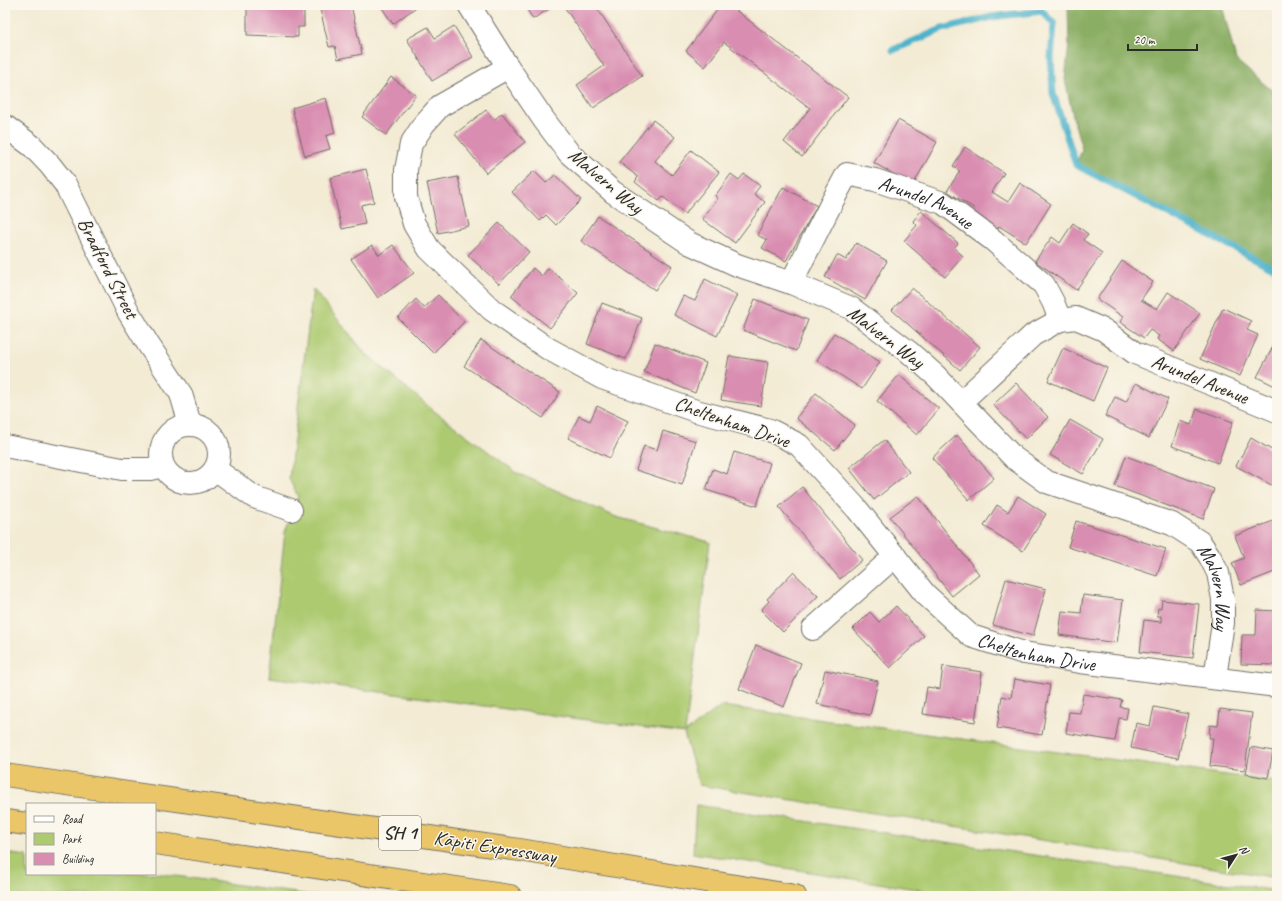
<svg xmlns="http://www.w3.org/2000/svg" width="1282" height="901" font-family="Caveat,sans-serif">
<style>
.green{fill:#adca71;stroke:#6c7a4e}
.forest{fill:#8aae63;stroke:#5a6c47}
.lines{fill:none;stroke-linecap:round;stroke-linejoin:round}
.stream{stroke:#4cb2cb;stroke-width:7}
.building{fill:#d98db1}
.minor-casing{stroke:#716e66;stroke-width:24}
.motorway-casing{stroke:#716e66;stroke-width:24}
.minor{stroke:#fff;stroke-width:22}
.motorway{stroke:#eac669;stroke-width:22}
.labels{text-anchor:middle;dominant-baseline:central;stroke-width:3;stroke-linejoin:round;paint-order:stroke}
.shield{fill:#fbf7ec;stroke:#696865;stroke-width:1}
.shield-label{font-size:19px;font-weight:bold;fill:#2b2b2b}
.street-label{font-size:20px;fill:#2b2b2b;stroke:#fbf7ec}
</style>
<rect width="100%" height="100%" fill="#fbf7ec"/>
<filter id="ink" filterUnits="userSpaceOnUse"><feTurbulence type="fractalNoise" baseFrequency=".025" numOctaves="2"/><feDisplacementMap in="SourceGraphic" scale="8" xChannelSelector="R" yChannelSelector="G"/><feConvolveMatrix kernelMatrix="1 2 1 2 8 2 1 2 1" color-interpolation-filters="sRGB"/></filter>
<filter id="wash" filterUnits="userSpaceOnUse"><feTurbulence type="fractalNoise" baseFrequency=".012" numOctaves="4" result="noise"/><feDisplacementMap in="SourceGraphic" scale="16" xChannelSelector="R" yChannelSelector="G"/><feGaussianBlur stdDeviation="0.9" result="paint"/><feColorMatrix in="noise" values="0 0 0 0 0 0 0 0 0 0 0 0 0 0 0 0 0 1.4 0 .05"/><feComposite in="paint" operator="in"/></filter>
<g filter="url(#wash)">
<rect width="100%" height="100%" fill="#f3ebd4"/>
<g class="green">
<polygon points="313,289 365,353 434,411 517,473 616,517 710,542 685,733 721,706 1277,782 1277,878 699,785 684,733 269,677 285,532 298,496 289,479"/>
<polygon points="696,805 1277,891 1277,896 958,896 693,853"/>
<polygon points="5,853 27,856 27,874 155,873 316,896 5,896"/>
</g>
<polygon class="forest" points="1068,5 1222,5 1236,60 1277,95 1277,270 1076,165 1082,149 1074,121 1065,79 1069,45"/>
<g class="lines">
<polyline class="stream" points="893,50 942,29 992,17 1042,11 1054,24 1051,58 1053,93 1076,165 1277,270"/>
</g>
<g id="blocks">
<g class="building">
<polygon points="247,5 299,5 299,7 304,7 304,27 298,27 298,37 247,35"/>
<polygon points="319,5 351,5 362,54 338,59 335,46 329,47"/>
<polygon points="380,5 419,5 393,24"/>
<polygon points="524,5 555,5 533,19"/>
<polygon points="563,5 595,5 642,76 593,108 577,85 604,66"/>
<polygon points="721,5 729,5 848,97 802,157 784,142 810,108 724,42 705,67 686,51"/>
<polygon points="454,26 473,57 432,81 407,39 428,27 435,38"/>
<polygon points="391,77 416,95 386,135 362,117"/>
<polygon points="326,98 335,133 326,136 330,149 305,156 292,108"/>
<polygon points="486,110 494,120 502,113 525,142 486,173 455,134"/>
<polygon points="653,120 675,137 655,161 672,175 691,150 719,172 685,214 663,197 659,201 635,182 638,177 619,162"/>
<polygon points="898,120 937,142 913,185 874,163"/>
<polygon points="965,147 1004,173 992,192 1008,202 1020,183 1051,204 1026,243 999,226 996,230 972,214 975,209 947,191 960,171 953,166"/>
<polygon points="366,169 374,202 361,205 365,224 342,229 330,178"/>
<polygon points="534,171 546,183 555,175 581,200 556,225 546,215 540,221 512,192"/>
<polygon points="731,174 739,180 744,174 760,186 754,194 765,202 735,243 702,219 718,198 715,196"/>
<polygon points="458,177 469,226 438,233 427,183"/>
<polygon points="783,187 817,206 786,261 762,248 767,240 757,235"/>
<polygon points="921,211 958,243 954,248 963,256 945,277 904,241 917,225 913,221"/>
<polygon points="598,216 672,266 655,290 581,241"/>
<polygon points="499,223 529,252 499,284 468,255"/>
<polygon points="1073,223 1088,234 1083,240 1102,253 1076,290 1035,261 1052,237 1060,243"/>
<polygon points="856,243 887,261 865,300 825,277 837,255 846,260"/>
<polygon points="372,245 379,255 393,245 414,273 378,298 351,259"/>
<polygon points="1122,261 1153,282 1141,300 1157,309 1168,292 1200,313 1174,351 1157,339 1159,336 1150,330 1144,338 1120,322 1123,317 1097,299"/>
<polygon points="533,268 542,276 548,268 578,293 550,328 511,296"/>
<polygon points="705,279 737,295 717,336 674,315 683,296 695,301"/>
<polygon points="912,288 980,347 960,370 892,310"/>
<polygon points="438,295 464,322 433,353 398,318 416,299 424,308"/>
<polygon points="755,299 808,320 796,351 743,330"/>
<polygon points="602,303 642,318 626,359 587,344"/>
<polygon points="1223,308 1251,321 1247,330 1258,335 1240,376 1200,359"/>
<polygon points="834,333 880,362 862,389 817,360"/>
<polygon points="1277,339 1277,387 1257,377"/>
<polygon points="481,340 560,392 543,418 464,366"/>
<polygon points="655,343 706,363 695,393 644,372"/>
<polygon points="1063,348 1107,368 1093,401 1048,381"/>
<polygon points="729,356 768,362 761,406 721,400"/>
<polygon points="899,375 939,409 917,435 877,401"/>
<polygon points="1016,383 1048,417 1026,439 993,405"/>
<polygon points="1136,383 1168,399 1149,438 1105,416 1115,397 1126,402"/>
<polygon points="816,393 855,425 835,450 796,418"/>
<polygon points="597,406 628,421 610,458 568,438 579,416 590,421"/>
<polygon points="1197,409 1233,422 1218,463 1172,446 1180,421 1191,425"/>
<polygon points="1070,420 1103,439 1083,474 1050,455"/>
<polygon points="663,431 696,441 682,485 636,470 644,446 657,450"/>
<polygon points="957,435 994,478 969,500 932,458"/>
<polygon points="1251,438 1277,453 1277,488 1236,466"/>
<polygon points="884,440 909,472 874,500 849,468"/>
<polygon points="734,452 770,463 757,506 706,490 713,469 727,474"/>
<polygon points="1126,456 1214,489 1203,519 1115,486"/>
<polygon points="802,487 862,560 840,579 779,507"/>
<polygon points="918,496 979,574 952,596 890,517"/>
<polygon points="1018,496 1046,514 1023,551 984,526 997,505 1008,512"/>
<polygon points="1076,521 1166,549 1157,576 1068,547"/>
<polygon points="1273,521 1277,531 1277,571 1241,585 1232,563 1244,558 1235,536"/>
<polygon points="793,572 818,596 783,632 761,610 769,601 767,599"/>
<polygon points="1006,579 1046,589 1033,636 993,625"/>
<polygon points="1083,595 1123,600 1117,643 1059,635 1062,611 1081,613"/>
<polygon points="1162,600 1199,604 1193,658 1140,652 1144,620 1161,622 1161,616 1157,616 1158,608 1161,608"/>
<polygon points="896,606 924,636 890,668 853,629 870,612 879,622"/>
<polygon points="1257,610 1277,611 1277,665 1241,664 1242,635 1256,635"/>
<polygon points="756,645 801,663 784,707 739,689"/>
<polygon points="943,666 982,672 975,722 923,714 927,687 940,689"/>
<polygon points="825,670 878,681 870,715 817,704"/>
<polygon points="1014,679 1050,685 1042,735 997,728 1002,696 1011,698"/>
<polygon points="1083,694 1122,700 1120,707 1128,708 1126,719 1119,718 1115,741 1066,733 1069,712 1080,713"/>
<polygon points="1154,707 1188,714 1178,758 1131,748 1136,723 1150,726"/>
<polygon points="1220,709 1252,713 1245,770 1210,766 1213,738 1209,738 1210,725 1218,726"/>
<polygon points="1251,747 1273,751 1268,778 1246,774"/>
</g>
</g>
</g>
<g filter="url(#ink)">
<use href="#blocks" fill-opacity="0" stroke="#716e66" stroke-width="1"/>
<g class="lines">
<g class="minor-casing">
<g id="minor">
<path id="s1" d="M469,5L508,67L544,120L569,153L613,192L689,243L737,265L791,283L851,308L909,352L936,376L1014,458L1047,482L1172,524L1200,542L1210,557L1218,573L1223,599V623L1215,678"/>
<path id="s2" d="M508,67L440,106L424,124L411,144L406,170V197L414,224L429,249L492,310L547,348L602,378L696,411L770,430L799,445L857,509L925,594L971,636L1024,653L1080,662L1277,686"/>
<polyline points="5,126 32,146 50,165 65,184 129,313 148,344 181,394 190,424"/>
<path id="s3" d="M791,283L832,202L847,174L875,180L943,203L993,240L1044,285L1053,302L1060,320"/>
<polyline points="961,402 1033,335 1060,320 1076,318 1104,330 1135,353 1277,411"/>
<circle cx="190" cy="454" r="29"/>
<polyline points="5,446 122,469 150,469 162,466"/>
<polyline points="215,469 254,497 291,510"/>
<polyline points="813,629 895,556"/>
</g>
</g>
<g class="motorway-casing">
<g id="motorway">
<polyline points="5,775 520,850 795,896"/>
<polyline points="5,821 27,824"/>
<polyline points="155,843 510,896"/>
</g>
</g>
<use href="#minor" class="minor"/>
<use href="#motorway" class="motorway"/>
</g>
</g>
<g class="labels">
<rect class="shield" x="379" y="816" width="42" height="34" rx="3"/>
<g class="shield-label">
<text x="400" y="833">SH 1</text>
</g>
<g class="street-label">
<text transform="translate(606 181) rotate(40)">Malvern Way</text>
<text stroke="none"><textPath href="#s3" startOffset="207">Arundel Avenue</textPath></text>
<text transform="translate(108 268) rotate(63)">Bradford Street</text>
<text transform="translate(886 337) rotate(37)">Malvern Way</text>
<text transform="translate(1200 379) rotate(22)">Arundel Avenue</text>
<text transform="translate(732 422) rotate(19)">Cheltenham Drive</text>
<text stroke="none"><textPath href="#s1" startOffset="981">Malvern Way</textPath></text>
<text stroke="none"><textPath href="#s2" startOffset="988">Cheltenham Drive</textPath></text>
<text transform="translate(495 847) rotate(9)">Kāpiti Expressway</text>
</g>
</g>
<rect width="1282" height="901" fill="none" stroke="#fbf7ec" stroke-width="20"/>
<rect x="26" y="803" width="130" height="72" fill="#fbf7ec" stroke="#a8a59f"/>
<rect x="34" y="816" width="20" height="6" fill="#ffffff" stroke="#a8a59f"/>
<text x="62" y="823" font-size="12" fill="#2b2b2b">Road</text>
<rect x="34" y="833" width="20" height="12" fill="#adca71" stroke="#a8a59f"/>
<text x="62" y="843" font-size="12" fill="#2b2b2b">Park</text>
<rect x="34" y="853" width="20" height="12" fill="#d98db1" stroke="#a8a59f"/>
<text x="62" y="863" font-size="12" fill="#2b2b2b">Building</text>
<g transform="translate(1236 855) rotate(54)" stroke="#fbf7ec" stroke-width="3" paint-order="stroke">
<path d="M0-3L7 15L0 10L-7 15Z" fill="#2b2b2b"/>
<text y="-6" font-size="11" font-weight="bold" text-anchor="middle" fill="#2b2b2b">N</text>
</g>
<path d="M1128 44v6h69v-6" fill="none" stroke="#2b2b2b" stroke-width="2"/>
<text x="1134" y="44" font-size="12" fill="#2b2b2b" stroke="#fbf7ec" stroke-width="3" paint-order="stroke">20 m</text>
</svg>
